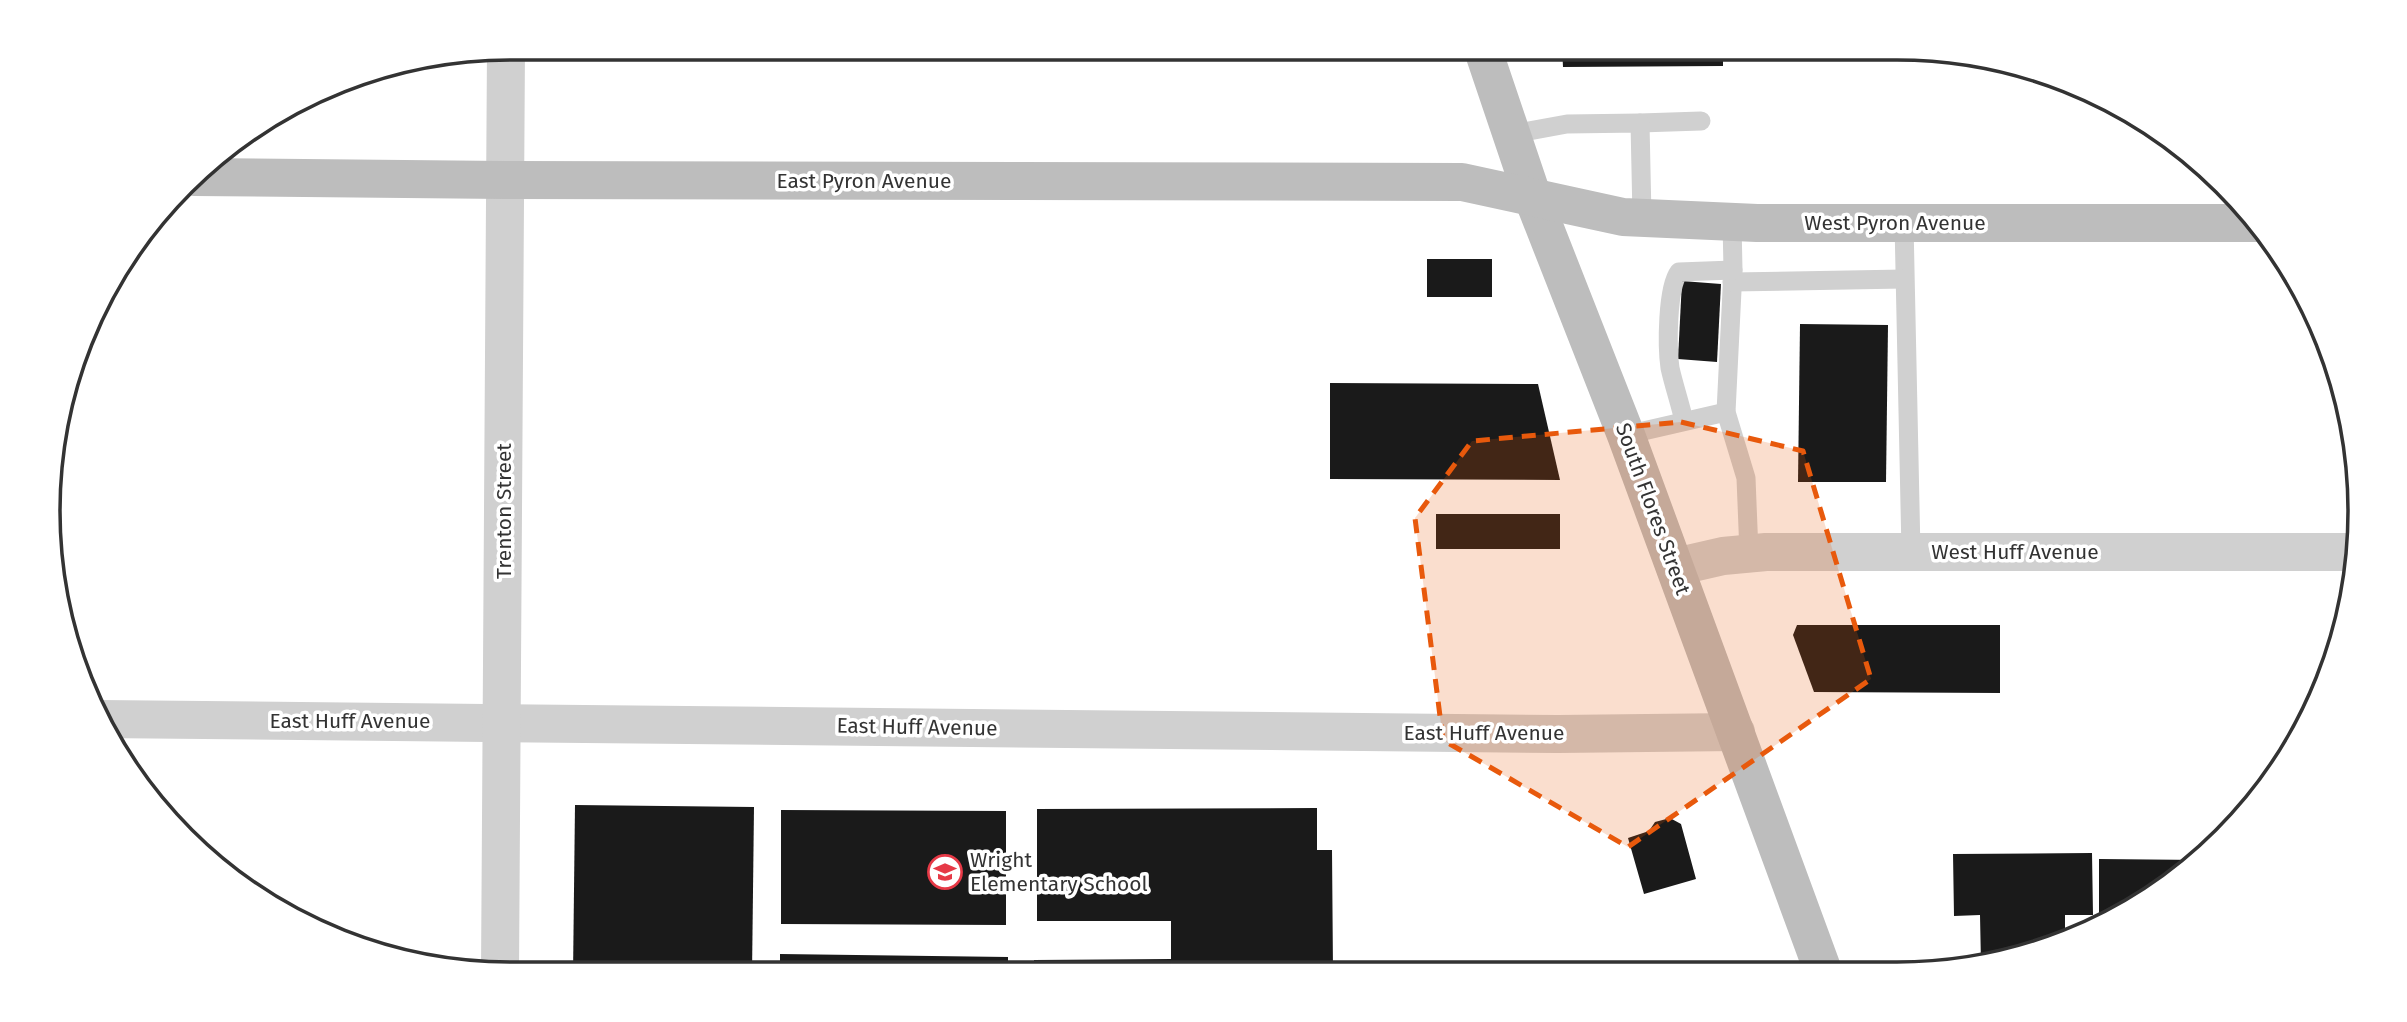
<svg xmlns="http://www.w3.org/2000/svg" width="2407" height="1022" font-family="'Fira Sans',sans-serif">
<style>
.building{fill:#1a1a1a}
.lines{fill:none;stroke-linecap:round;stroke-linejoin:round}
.lane{stroke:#d0d0d0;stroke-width:19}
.street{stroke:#d0d0d0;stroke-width:38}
.secondary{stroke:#bdbdbd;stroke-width:38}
.marked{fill:#e8590c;fill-opacity:0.2;stroke:#e8590c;stroke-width:5;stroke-dasharray:14 9;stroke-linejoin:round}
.labels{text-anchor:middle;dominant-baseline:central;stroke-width:7;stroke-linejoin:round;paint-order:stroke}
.street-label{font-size:21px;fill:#333;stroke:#fff}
.poi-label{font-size:21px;fill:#333;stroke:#fff;text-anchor:start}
.rim{fill:none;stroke:#333;stroke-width:3.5}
</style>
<rect width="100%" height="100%" fill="#fff"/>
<g class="building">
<polygon points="1562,47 1768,47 1768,59 1723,59 1723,66 1563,67"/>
<rect x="1427" y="259" width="65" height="38"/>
<polygon points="1682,281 1721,284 1717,362 1678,359"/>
<polygon points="1800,324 1888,325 1886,482 1798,482"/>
<polygon points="1330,383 1538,384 1560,480 1330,479"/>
<rect x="1436" y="514" width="124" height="35"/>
<polygon points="1797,625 2000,625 2000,693 1814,692 1793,635"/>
<polygon points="575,805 754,807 752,974 573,975"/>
<polygon points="1317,808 1317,850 1332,850 1333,972 1034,973 1034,960 1171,959 1171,921 1037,921 1037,809"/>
<polygon points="781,810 1006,811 1006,925 781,924"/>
<polygon points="1670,818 1681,824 1696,879 1644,894 1628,838 1649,831 1655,822"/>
<polygon points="2092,853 2093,915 2065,915 2065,938 1981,964 1980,915 1954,916 1953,854"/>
<polygon points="2099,859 2202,860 2117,916 2099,916"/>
<polygon points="780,954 1008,957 1008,973 780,974"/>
</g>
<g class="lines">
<g class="lane">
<polyline points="1640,123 1701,121"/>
<polyline points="1512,134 1567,124 1640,123 1642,217"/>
<polyline points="1732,222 1733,270 1726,412 1746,478 1749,553"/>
<polyline points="1904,223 1911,552"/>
<polyline points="1732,282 1904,279"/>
<path d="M1684,421C1680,403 1674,386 1670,368C1667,347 1667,288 1679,272L1733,270"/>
<polyline points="1626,435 1726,412"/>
</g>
<g class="street">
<polyline points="1675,567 1723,556 1766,552 2356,552"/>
<polyline points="99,719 1558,734 1736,732"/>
<polyline points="500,973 506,48"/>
</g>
<g class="secondary">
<polyline points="1482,47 1533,198 1626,435 1823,971"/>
<polyline points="194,177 505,180 1462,182 1623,217 1757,223 2259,223"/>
</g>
</g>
<path class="marked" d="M1681,422L1803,451L1871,679L1628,847L1443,740L1415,518L1472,441Z"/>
<defs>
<g id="school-ring" transform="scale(1.75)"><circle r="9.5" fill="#fff" stroke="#e63946" stroke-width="1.5"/><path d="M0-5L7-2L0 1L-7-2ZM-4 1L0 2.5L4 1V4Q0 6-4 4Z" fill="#e63946"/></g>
</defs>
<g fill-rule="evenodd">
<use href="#school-ring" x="945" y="872"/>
</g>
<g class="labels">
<g class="street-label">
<text x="864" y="181">East Pyron Avenue</text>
<text x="1895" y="223">West Pyron Avenue</text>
<text transform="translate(1653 509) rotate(70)">South Flores Street</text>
<text transform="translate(504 511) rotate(-90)">Trenton Street</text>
<text x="2015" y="552">West Huff Avenue</text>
<text x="350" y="721">East Huff Avenue</text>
<text transform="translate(917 727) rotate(1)">East Huff Avenue</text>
<text x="1484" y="733">East Huff Avenue</text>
</g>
<g class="poi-label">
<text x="970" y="860">Wright<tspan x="970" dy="24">Elementary School</tspan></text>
</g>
</g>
<path d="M0 0H2407V1022H0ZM511 60H1897A451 451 0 0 1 2348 511V511A451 451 0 0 1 1897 962H511A451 451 0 0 1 60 511V511A451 451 0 0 1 511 60Z" fill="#fff" fill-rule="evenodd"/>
<path class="rim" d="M511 60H1897A451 451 0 0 1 2348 511V511A451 451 0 0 1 1897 962H511A451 451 0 0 1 60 511V511A451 451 0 0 1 511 60Z"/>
</svg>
